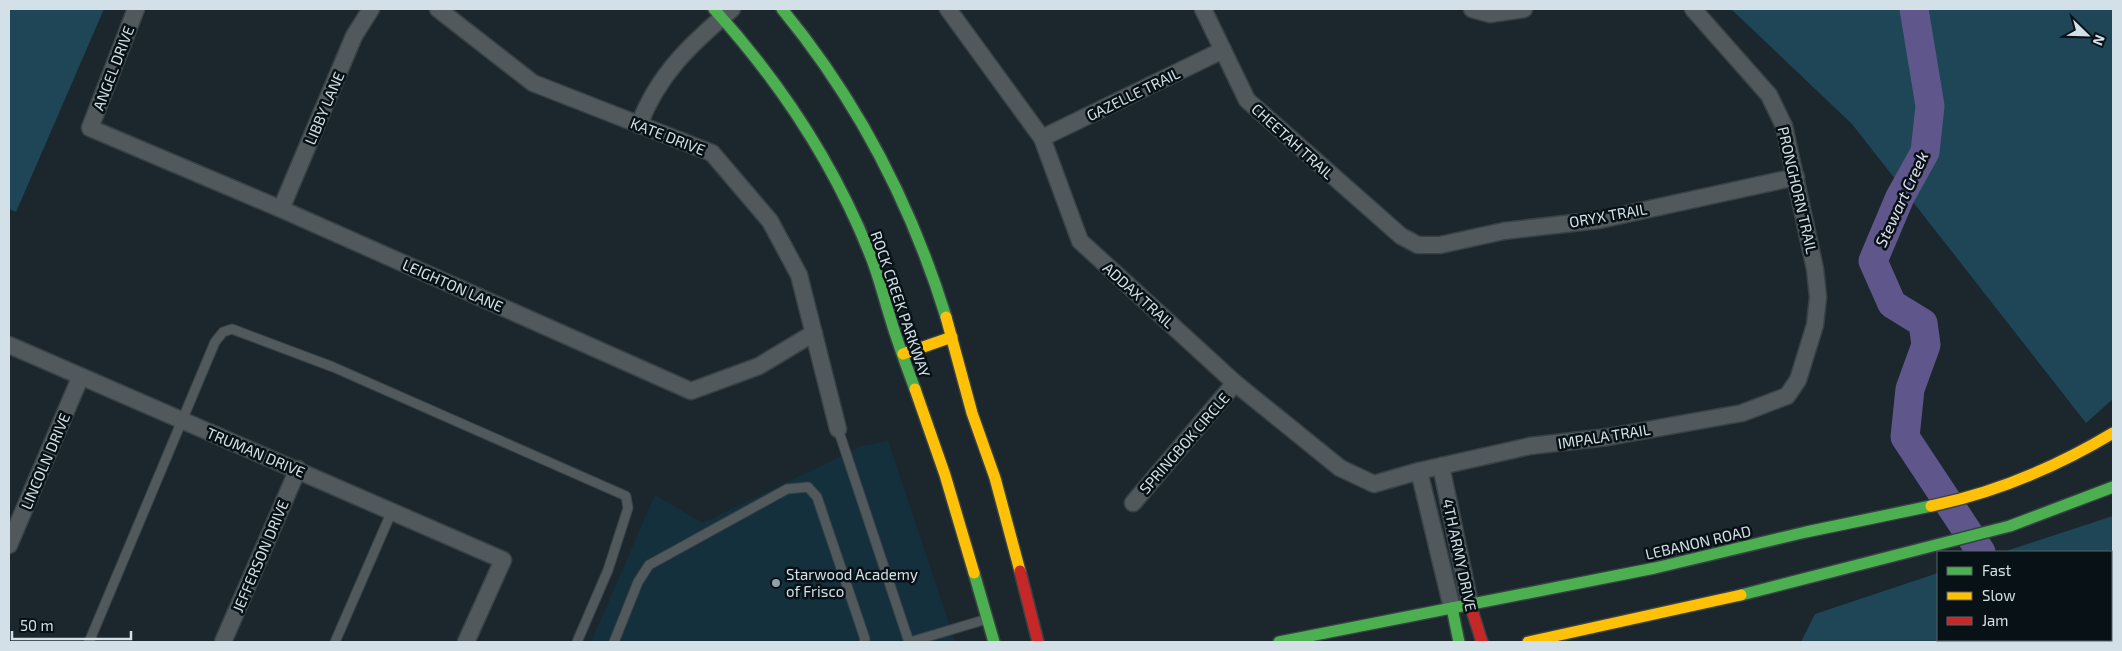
<svg xmlns="http://www.w3.org/2000/svg" width="2122" height="651" font-family="'Exo 2',sans-serif">
<style>
.built{fill:#14303c}
.green{fill:#1e4657}
.lines{fill:none;stroke-linecap:round;stroke-linejoin:round}
.river{stroke:#5f578b;stroke-width:29}
.lane-casing{stroke:#384246;stroke-width:11}
.street-casing{stroke:#384246;stroke-width:19}
.fast-casing{stroke:#384246;stroke-width:14}
.slow-casing{stroke:#384246;stroke-width:14}
.jam-casing{stroke:#384246;stroke-width:14}
.lane{stroke:#51595d;stroke-width:9}
.street{stroke:#51595d;stroke-width:16}
.fast{stroke:#4caf50;stroke-width:11}
.slow{stroke:#ffc107;stroke-width:11}
.jam{stroke:#c62828;stroke-width:11}
.poi-dot{fill:#939fa6;stroke:#081116;stroke-width:2}
.labels{text-anchor:middle;dominant-baseline:central;stroke-width:5;stroke-linejoin:round;paint-order:stroke}
.street-label{font-size:15px;fill:#d3e0e7;stroke:#081116}
.poi-label{font-size:15px;fill:#d3e0e7;stroke:#081116;text-anchor:start}
.water-label{font-size:16px;font-style:italic;fill:#e2e0f1;stroke:#081116}
</style>
<rect width="100%" height="100%" fill="#1b272d"/>
<polygon class="built" points="888,441 955,642 591,642 655,495 703,523 862,446"/>
<g class="green">
<polygon points="9,9 104,9 16,212 9,209"/>
<polygon points="1731,9 2113,9 2113,399 2086,423 1852,124"/>
<polygon points="2113,516 2113,642 1801,642 1815,614 1938,573 1938,640 2111,640 2111,552 2003,552"/>
</g>
<g class="lines">
<g class="river">
<polyline points="1914,9 1930,106 1925,152 1900,197 1873,261 1892,304 1923,323 1926,345 1910,389 1905,437 1981,552"/>
<polyline points="2023,640 2025,642"/>
</g>
<g class="lane-casing">
<g id="lane">
<polyline points="838,429 909,642"/>
<polyline points="89,642 215,342 223,332 232,329 333,367 626,496 628,508 608,570 577,642"/>
<polyline points="335,642 392,511"/>
<polyline points="614,642 638,582 649,565 787,489 808,487 817,497 865,639 864,642"/>
<polyline points="910,642 987,619"/>
</g>
</g>
<g class="street-casing">
<g id="street">
<polyline points="136,9 90,128 281,209 691,391 759,366 814,333"/>
<polyline points="438,9 533,83 712,153 770,221 799,275 838,429"/>
<polyline points="948,9 1042,138 1080,241 1235,383 1340,468 1374,484 1419,471 1530,446 1608,437 1742,413 1787,396 1798,380 1815,325 1818,297 1815,269 1784,126 1769,95 1693,9"/>
<polyline points="1203,9 1247,100 1401,236 1418,245 1440,245 1504,231 1599,220 1796,177"/>
<polyline points="1472,9 1490,14 1524,9"/>
<path d="M639,125C658,74 692,43 732,9"/>
<polyline points="1042,138 1223,50"/>
<polyline points="281,209 354,36 371,9"/>
<polyline points="9,345 503,560 466,642"/>
<polyline points="1441,466 1470,604"/>
<polyline points="1419,471 1452,608"/>
<polyline points="1133,503 1235,383"/>
<polyline points="9,545 80,378"/>
<polyline points="223,642 298,469"/>
</g>
</g>
<g class="fast-casing">
<g id="fast">
<path d="M714,9C779,81 833,162 869,252C878,273 883,295 890,317C897,341 906,365 915,389"/>
<path d="M782,9C857,100 911,204 946,317"/>
<polyline points="974,573 994,642"/>
<polyline points="1741,595 2010,526 2113,487"/>
<polyline points="1452,608 1459,642"/>
<polyline points="1279,642 1655,568 1806,532 1931,506"/>
</g>
</g>
<g class="slow-casing">
<g id="slow">
<polyline points="946,317 972,413 995,478 1020,571"/>
<polyline points="903,354 952,337"/>
<polyline points="915,389 945,475 974,573"/>
<path d="M1931,506C1994,493 2058,466 2113,433"/>
<polyline points="1528,642 1741,595"/>
</g>
</g>
<g class="jam-casing">
<g id="jam">
<polyline points="1020,571 1038,642"/>
<polyline points="1470,604 1482,642"/>
</g>
</g>
<use href="#lane" class="lane"/>
<use href="#street" class="street"/>
<use href="#fast" class="fast"/>
<use href="#slow" class="slow"/>
<use href="#jam" class="jam"/>
</g>
<circle class="poi-dot" cx="776" cy="583" r="5"/>
<g class="labels">
<g class="street-label">
<text transform="translate(113 68) rotate(-69)">ANGEL DRIVE</text>
<text transform="translate(1133 94) rotate(-26)">GAZELLE TRAIL</text>
<text transform="translate(324 108) rotate(-67)">LIBBY LANE</text>
<text transform="translate(668 136) rotate(21)">KATE DRIVE</text>
<text transform="translate(1293 141) rotate(42)">CHEETAH TRAIL</text>
<text transform="translate(1798 190) rotate(77)">PRONGHORN TRAIL</text>
<text transform="translate(1608 215) rotate(-10)">ORYX TRAIL</text>
<text transform="translate(453 285) rotate(24)">LEIGHTON LANE</text>
<text transform="translate(1139 295) rotate(42)">ADDAX TRAIL</text>
<text transform="translate(901 304) rotate(71)">ROCK CREEK PARKWAY</text>
<text transform="translate(1604 436) rotate(-9)">IMPALA TRAIL</text>
<text transform="translate(1184 443) rotate(-49)">SPRINGBOK CIRCLE</text>
<text transform="translate(256 452) rotate(23)">TRUMAN DRIVE</text>
<text transform="translate(45 461) rotate(-67)">LINCOLN DRIVE</text>
<text transform="translate(1698 542) rotate(-13)">LEBANON ROAD</text>
<text transform="translate(1460 555) rotate(78)">4TH ARMY DRIVE</text>
<text transform="translate(260 556) rotate(-67)">JEFFERSON DRIVE</text>
</g>
<g class="poi-label">
<text x="786" y="574">Starwood Academy<tspan x="786" dy="17">of Frisco</tspan></text>
</g>
<g class="water-label">
<text transform="translate(1901 199) rotate(-65)">Stewart Creek</text>
</g>
</g>
<rect width="2122" height="651" fill="none" stroke="#d3e0e7" stroke-width="20"/>
<rect x="1937" y="551" width="175" height="90" fill="#081116" stroke="#59646a"/>
<rect x="1947" y="567" width="25" height="8" fill="#4caf50" stroke="#59646a"/>
<text x="1982" y="576" font-size="15" fill="#d3e0e7">Fast</text>
<rect x="1947" y="592" width="25" height="8" fill="#ffc107" stroke="#59646a"/>
<text x="1982" y="601" font-size="15" fill="#d3e0e7">Slow</text>
<rect x="1947" y="617" width="25" height="8" fill="#c62828" stroke="#59646a"/>
<text x="1982" y="626" font-size="15" fill="#d3e0e7">Jam</text>
<g transform="translate(2087 35) rotate(113)" stroke="#081116" stroke-width="4" paint-order="stroke">
<path d="M0-4L9 19L0 12L-9 19Z" fill="#d3e0e7"/>
<text y="-8" font-size="14" font-weight="bold" text-anchor="middle" fill="#d3e0e7">N</text>
</g>
<path d="M12 631v8h119v-8" fill="none" stroke="#d3e0e7" stroke-width="2.5"/>
<text x="20" y="631" font-size="15" fill="#d3e0e7" stroke="#081116" stroke-width="4" paint-order="stroke">50 m</text>
</svg>
